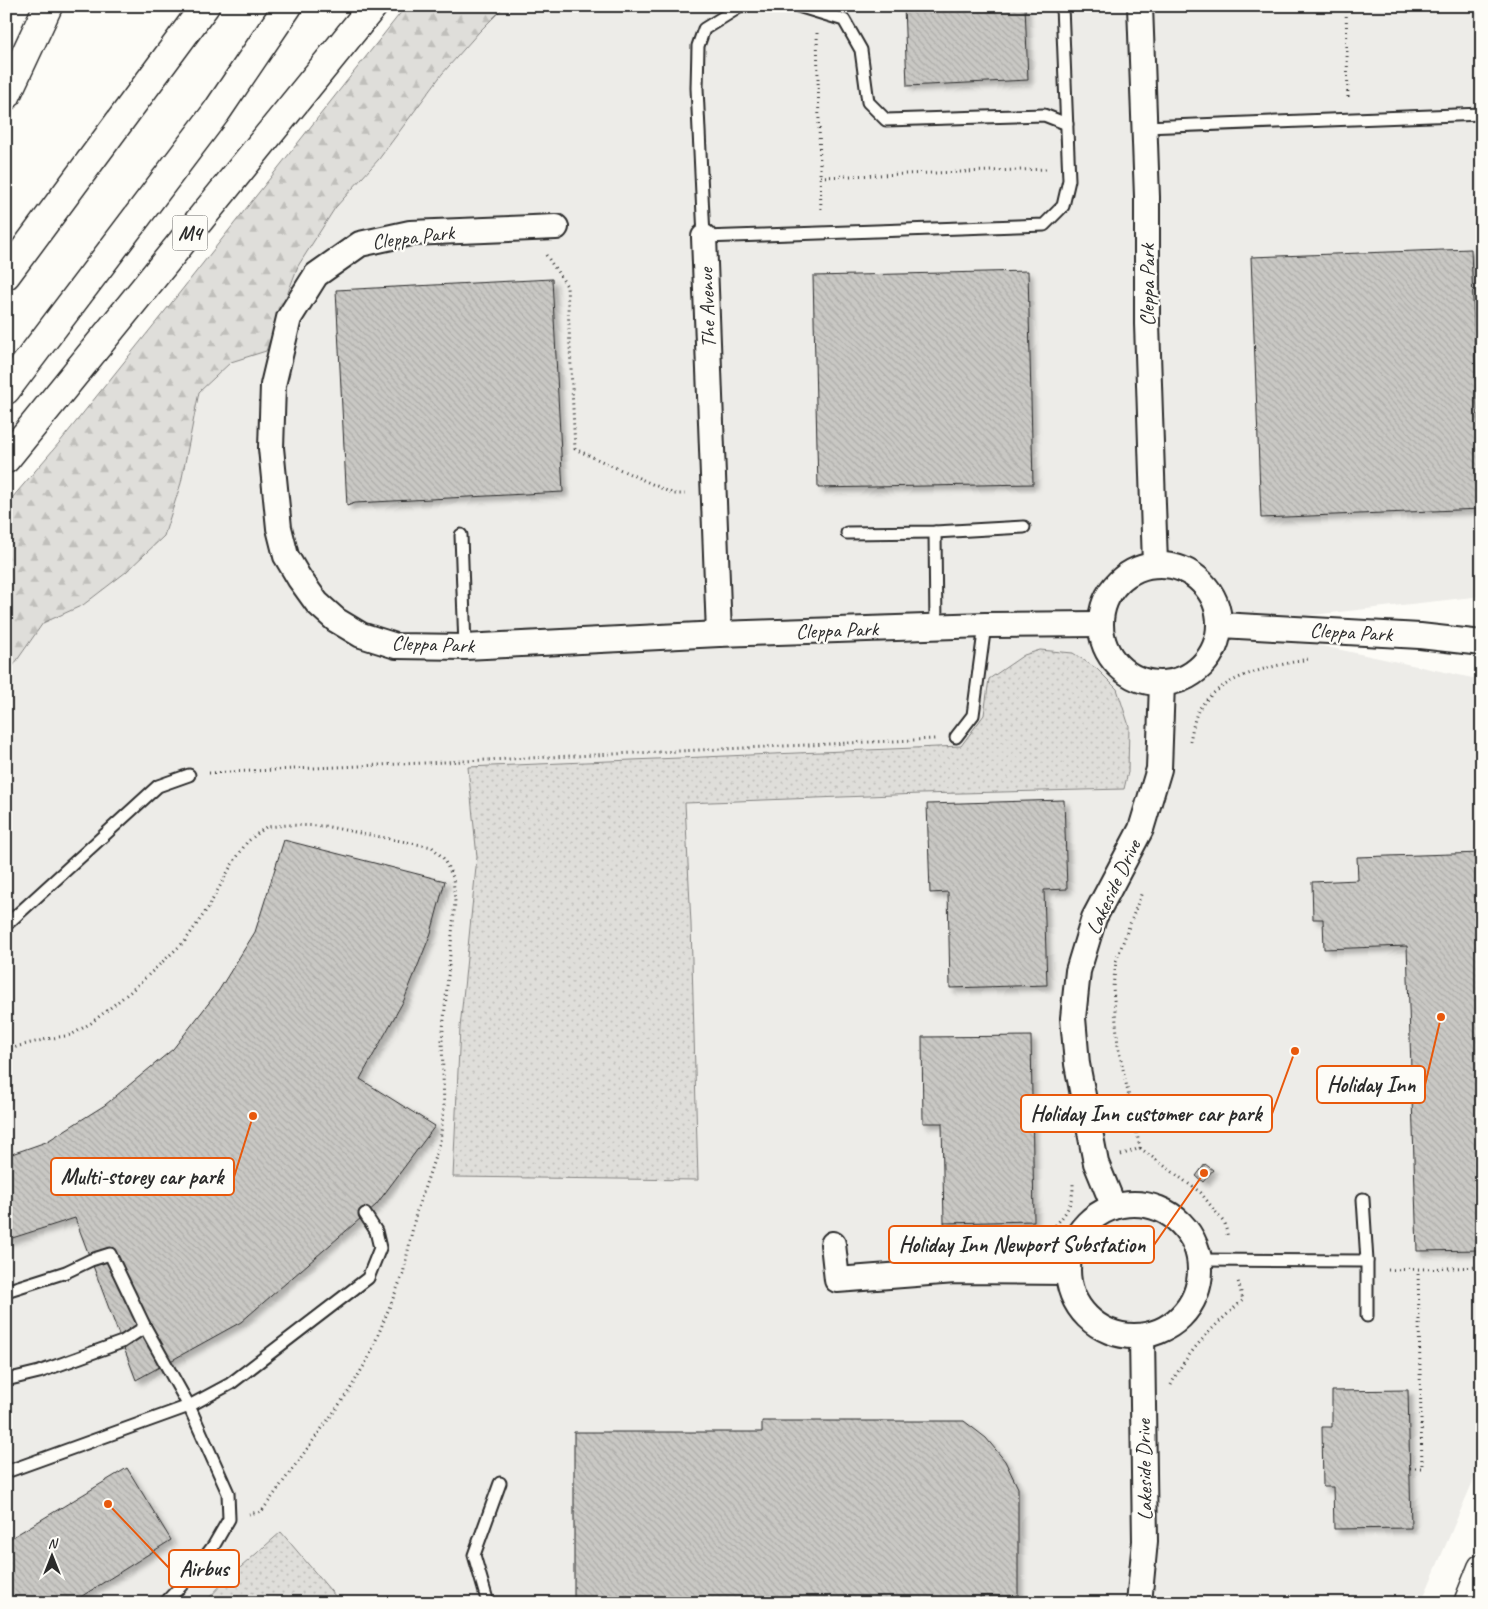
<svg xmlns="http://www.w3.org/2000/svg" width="1488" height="1609" font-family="Caveat,sans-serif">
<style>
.built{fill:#edece8}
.grass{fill:url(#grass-dots);stroke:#858482}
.forest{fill:url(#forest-firs);stroke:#858482}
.building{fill:url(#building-back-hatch);stroke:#2b2b2b;filter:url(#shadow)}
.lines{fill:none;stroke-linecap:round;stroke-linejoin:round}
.lane-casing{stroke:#2b2b2b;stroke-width:15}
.street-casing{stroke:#2b2b2b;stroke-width:28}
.primary-casing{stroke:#2b2b2b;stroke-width:31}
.highway-casing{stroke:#2b2b2b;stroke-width:31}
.path{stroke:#2b2b2b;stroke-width:3;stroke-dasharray:1 4;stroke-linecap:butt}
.lane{stroke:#fdfcf7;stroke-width:11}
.street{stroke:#fdfcf7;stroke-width:24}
.primary{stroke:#fdfcf7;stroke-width:28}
.highway{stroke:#fdfcf7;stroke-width:28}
.labels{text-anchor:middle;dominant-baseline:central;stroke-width:4.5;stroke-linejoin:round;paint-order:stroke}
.shield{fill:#fdfcf7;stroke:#6a6a68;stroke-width:1}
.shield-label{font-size:20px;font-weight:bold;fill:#2b2b2b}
.street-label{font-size:21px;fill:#2b2b2b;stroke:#fdfcf7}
.leader{fill:none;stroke:#e8590c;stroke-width:2}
.callout-dot{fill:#e8590c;stroke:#fdfcf7;stroke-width:2}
.callout{fill:#fdfcf7;stroke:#e8590c;stroke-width:2}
.callout-label{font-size:22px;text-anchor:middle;font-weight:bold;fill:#2b2b2b}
</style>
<defs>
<pattern id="grass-dots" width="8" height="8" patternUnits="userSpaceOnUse" patternTransform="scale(1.25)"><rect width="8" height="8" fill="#dfdeda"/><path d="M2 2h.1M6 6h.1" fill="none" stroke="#c0bfbb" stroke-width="1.8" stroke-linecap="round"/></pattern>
<pattern id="forest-firs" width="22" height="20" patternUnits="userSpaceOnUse" patternTransform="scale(1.25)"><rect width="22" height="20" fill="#dfdeda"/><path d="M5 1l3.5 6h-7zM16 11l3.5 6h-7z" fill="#c0bfbb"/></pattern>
<pattern id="building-back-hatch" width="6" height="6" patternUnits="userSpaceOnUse" patternTransform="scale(1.25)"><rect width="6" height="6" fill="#c9c8c4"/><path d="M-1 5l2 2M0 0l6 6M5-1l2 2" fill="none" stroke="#adaca9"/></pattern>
<filter id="shadow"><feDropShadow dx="4.5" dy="4.5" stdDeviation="2.5" flood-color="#0004"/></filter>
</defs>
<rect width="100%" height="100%" fill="#fdfcf7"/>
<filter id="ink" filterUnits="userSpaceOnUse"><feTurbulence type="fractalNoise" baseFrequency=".02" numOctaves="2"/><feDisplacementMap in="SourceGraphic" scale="10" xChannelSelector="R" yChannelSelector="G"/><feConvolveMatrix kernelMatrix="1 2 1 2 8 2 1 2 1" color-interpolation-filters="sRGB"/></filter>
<g filter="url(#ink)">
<polygon class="built" points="505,6 1482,6 1482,596 1224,625 1482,680 1482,1460 1421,1603 6,1603 6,676 42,623 83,605 126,572 181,483 199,392 231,362 266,351 298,266 335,208 379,159 442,74 479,32"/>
<g class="grass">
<polygon points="1040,650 1073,653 1097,669 1117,689 1129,726 1128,772 1124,789 920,794 685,803 691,924 698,1180 453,1177 460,1028 477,857 468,767 961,746 984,715 989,679 1024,655"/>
<polygon points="281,1532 341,1603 204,1603 225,1581"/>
</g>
<polygon class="forest" points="406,6 505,6 479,32 442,74 379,159 335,208 298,266 266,351 231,362 199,392 181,483 164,536 126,572 83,605 43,623 6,676 6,505 59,443 177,296"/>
<g class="building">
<polygon points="904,6 1025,6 1028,80 907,86"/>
<polygon points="1471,249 1481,509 1261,518 1251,257"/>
<polygon points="1028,271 1033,484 818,488 813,276"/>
<polygon points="552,279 563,492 355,503 347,506 336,290"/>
<polygon points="1064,800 1067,889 1044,890 1047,985 950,988 948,892 930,893 927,804"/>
<polygon points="284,840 445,881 431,933 404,1000 360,1079 435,1126 376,1205 241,1322 136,1380 75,1218 6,1240 6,1156 46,1142 105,1105 173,1049 219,990 255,932"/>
<polygon points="1482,853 1482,1250 1417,1251 1407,946 1324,949 1323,919 1313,919 1312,882 1358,880 1357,857"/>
<polygon points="1031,1036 1034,1221 944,1223 942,1123 923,1123 922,1037"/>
<polygon points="1205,1164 1213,1170 1203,1182 1196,1176"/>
<polygon points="1408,1390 1411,1528 1334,1529 1333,1487 1323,1487 1322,1427 1332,1427 1332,1391"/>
<polygon points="762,1421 964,1421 986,1438 1005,1461 1018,1488 1018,1596 980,1596 980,1603 574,1603 574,1432 762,1432"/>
<polygon points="127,1468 171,1540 71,1603 6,1603 6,1541"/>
</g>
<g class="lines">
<g class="lane-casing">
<g id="lane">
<polyline points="744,6 741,6 704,29 698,46 697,88 704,237 1044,225 1063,206 1069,180 1062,6"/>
<polyline points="798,6 844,20 861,50 868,102 886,120 1044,115 1067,124"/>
<polyline points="1145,127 1482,114"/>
<polyline points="935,532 936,627"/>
<polyline points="847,533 935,532 1024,527"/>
<polyline points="461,535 465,647"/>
<polyline points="956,737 973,715 985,625"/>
<polyline points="6,925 158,786 189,775"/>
<polyline points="1363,1199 1367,1261 1367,1316"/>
<polyline points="1199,1260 1367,1261"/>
<polyline points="6,1291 66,1272 91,1260 110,1254 145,1327 189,1406 230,1384 368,1278 380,1248 376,1231 365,1214"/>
<polyline points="6,1380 39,1372 122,1342 145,1327"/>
<polyline points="6,1472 189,1406 228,1493 229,1519 214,1545 193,1573 165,1603"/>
<polyline points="488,1603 474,1555 500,1483"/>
</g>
</g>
<g class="street-casing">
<g id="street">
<polyline points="1140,6 1147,197 1147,324 1155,564"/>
<polyline points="556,227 410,233 360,244 316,275 289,318 273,385 271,448 279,528 286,556 299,578 317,603 336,620 361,635 396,646 465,647 719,634 985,625 1101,624"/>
<polyline points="704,237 719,634"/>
<circle cx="1160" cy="624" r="59"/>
<polyline points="1221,625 1420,636 1482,643"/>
<circle cx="1134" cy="1270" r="66"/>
<polyline points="1114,1207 1096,1163 1077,1064 1073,1018 1078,971 1094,918 1141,829 1159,769 1162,683"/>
<polyline points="833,1244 837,1280 955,1271 1068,1272"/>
<polyline points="1139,1603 1145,1541 1142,1336"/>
</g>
</g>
<g class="primary-casing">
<polyline id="primary" points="1468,1603 1482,1568"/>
</g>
<g class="highway-casing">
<g id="highway">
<polyline points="6,96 48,6"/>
<polyline points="6,275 205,6"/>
<polyline points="6,390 217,111 288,6"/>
<polyline points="6,459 373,6"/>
</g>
</g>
<g class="path">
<polyline points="1346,6 1348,98"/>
<polyline points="817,33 821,212"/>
<polyline points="820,177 1047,169"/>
<polyline points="546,255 567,286 575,449 674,494 685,494"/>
<path d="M1190,741C1192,732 1194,719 1198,711C1220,675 1270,667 1308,659"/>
<polyline points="209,773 935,739"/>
<polyline points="6,1051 19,1046 47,1039 71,1035 91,1023 130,992 185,941 208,908 231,866 247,842 266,827 288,825 324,826 432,847 443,858 453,877 455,902 442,1040 444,1107 440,1142 416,1213 403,1274 369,1357 349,1391 262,1511 249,1514"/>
<polyline points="1140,1148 1201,1193 1225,1224 1228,1238"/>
<polyline points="1121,1155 1140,1148 1118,1046 1113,987 1116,961 1142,892"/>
<path d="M1032,1244C1053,1230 1074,1212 1073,1184"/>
<polyline points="1388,1270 1482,1267"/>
<path d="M1171,1385C1186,1352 1216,1324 1243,1300L1238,1281"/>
<polyline points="1410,1468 1422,1468 1418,1270"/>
</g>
<use href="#lane" class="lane"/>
<use href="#street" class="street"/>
<use href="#primary" class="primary"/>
<use href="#highway" class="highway"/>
</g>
</g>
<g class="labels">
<rect class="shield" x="172.5" y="215.5" width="35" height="35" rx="4"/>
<g class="shield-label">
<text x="190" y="233">M4</text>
</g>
<g class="street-label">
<text transform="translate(413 237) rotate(-7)">Cleppa Park</text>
<text transform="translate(1147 285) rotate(-90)">Cleppa Park</text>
<text transform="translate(707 308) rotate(-92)">The Avenue</text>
<text transform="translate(837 630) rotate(-2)">Cleppa Park</text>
<text transform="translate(1351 632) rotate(3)">Cleppa Park</text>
<text transform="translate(433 644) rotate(2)">Cleppa Park</text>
<text transform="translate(1113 887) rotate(-65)">Lakeside Drive</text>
<text transform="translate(1144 1470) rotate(-91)">Lakeside Drive</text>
</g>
</g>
<path class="leader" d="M1441 1017L1425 1085M1295 1051L1272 1114M253 1116L234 1177M1204 1173L1154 1245M108 1504L169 1568"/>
<g class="callout-dot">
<circle cx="1441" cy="1017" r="5"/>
<circle cx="1295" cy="1051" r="5"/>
<circle cx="253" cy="1116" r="5"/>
<circle cx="1204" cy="1173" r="5"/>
<circle cx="108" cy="1504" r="5"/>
</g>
<g class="callout">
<rect x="1317" y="1066" width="108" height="37" rx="5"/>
<rect x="1021" y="1095" width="251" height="37" rx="5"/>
<rect x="51" y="1158" width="183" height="37" rx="5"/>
<rect x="889" y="1226" width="265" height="37" rx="5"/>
<rect x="169" y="1550" width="70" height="37" rx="5"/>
</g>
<g class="callout-label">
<text x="1371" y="1092">Holiday Inn</text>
<text x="1146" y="1121">Holiday Inn customer car park</text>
<text x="142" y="1184">Multi-storey car park</text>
<text x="1022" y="1252">Holiday Inn Newport Substation</text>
<text x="204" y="1576">Airbus</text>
</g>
<rect width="1488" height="1609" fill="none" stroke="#fdfcf7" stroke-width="25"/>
<rect x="12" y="12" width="1463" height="1584" fill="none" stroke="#2b2b2b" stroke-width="2" filter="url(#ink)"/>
<g transform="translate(52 1556)" stroke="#fdfcf7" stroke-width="4" paint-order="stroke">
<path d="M0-4L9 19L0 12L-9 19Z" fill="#2b2b2b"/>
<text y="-8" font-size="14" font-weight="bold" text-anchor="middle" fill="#2b2b2b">N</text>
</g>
</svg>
